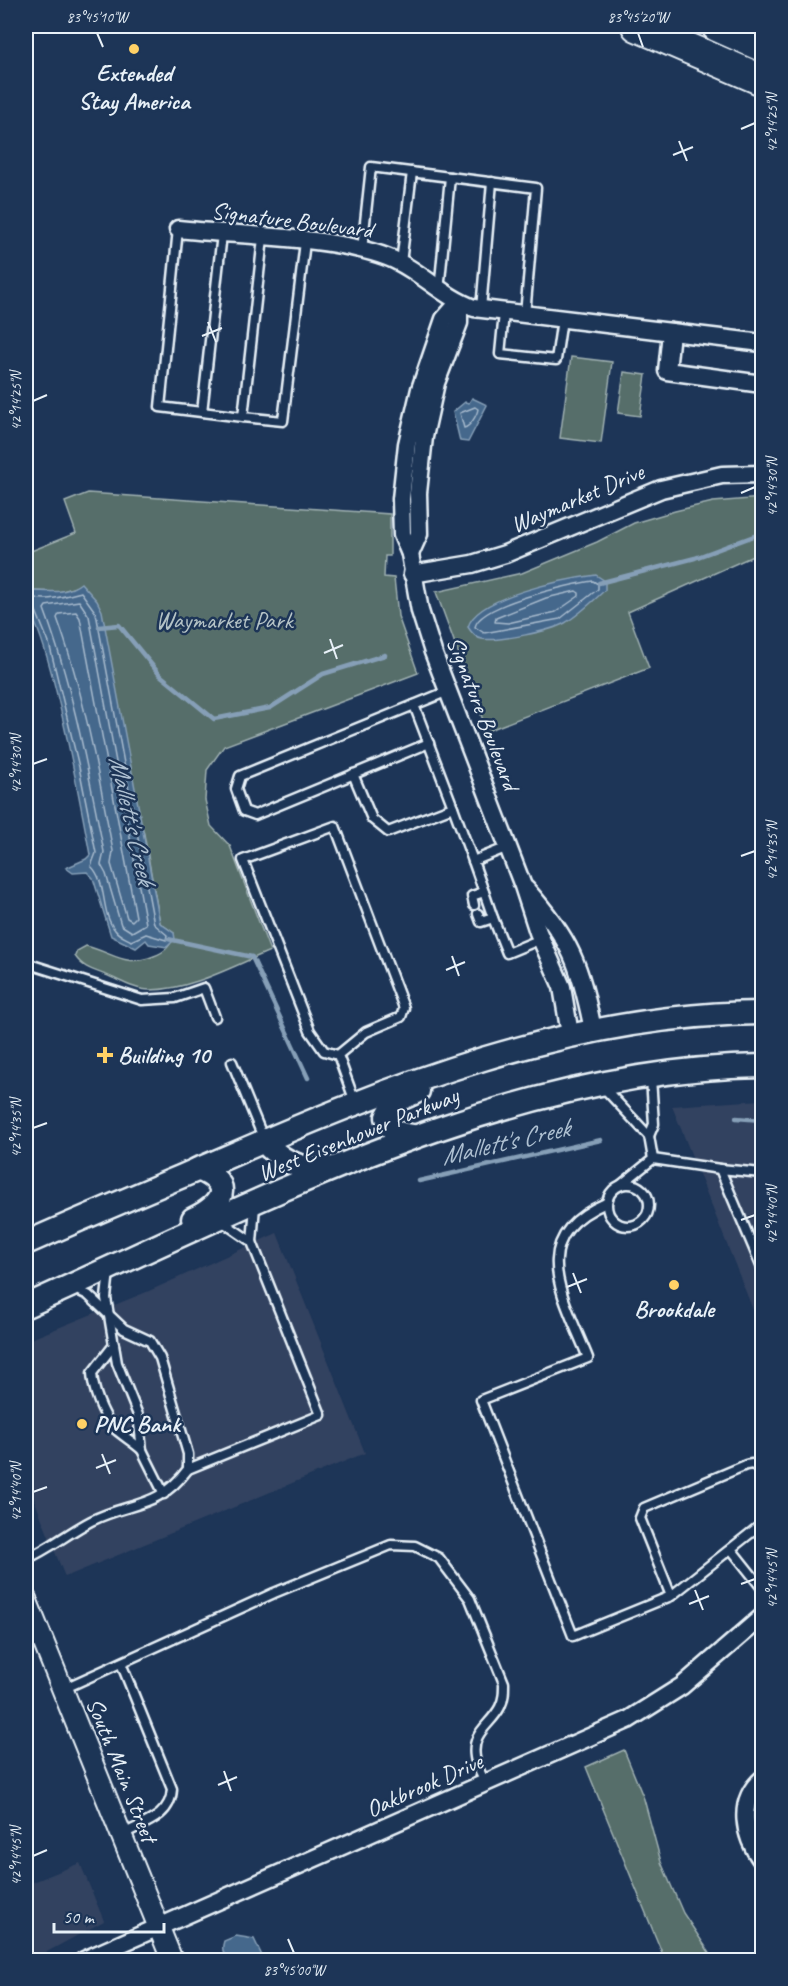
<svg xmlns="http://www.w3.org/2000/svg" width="788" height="1986" font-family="Caveat,sans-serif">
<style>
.built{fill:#324260}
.green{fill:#566e6a;stroke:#9fb0b1;stroke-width:1.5}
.water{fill:#45688c;stroke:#869fb7;stroke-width:1.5}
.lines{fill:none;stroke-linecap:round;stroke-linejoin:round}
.shore{stroke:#a7bacd;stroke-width:1.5}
.stream{stroke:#869fb7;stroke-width:4.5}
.service-casing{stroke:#e8f1f8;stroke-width:13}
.minor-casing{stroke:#e8f1f8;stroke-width:21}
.tertiary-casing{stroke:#e8f1f8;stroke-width:24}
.secondary-casing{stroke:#e8f1f8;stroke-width:27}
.motorway-casing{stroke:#e8f1f8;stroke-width:34}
.service{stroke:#1d3557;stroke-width:8}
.minor{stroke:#1d3557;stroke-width:16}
.tertiary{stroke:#1d3557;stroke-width:20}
.secondary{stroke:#1d3557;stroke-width:22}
.motorway{stroke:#1d3557;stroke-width:30}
.ticks{fill:none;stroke:#e8f1f8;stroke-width:2}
.poi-dot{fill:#ffd166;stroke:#1d3557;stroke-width:2}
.labels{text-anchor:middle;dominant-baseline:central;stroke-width:5;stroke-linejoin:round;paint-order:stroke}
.poi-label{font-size:24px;font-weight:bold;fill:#e8f1f8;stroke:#1d3557}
.street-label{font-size:24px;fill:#e8f1f8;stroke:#1d3557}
.park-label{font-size:24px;fill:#b5c3c6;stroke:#1d3557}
.water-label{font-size:26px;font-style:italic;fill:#afc1d2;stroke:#1d3557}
.neatline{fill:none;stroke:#e8f1f8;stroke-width:2}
.ticks-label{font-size:15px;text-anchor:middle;fill:#e8f1f8}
</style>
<rect width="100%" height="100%" fill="#1d3557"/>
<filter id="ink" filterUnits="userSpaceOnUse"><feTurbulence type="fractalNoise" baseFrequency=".0167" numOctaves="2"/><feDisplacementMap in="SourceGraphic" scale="12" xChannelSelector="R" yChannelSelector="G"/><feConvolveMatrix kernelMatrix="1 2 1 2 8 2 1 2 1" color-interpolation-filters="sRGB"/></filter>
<g filter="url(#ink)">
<g class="built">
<polygon points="762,1100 762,1318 757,1320 672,1106"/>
<polygon points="277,1233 365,1453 65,1577 26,1479 26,1341 149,1291"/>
<polygon points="80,1863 104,1921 32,1960 26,1960 26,1885"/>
</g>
<g class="green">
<polygon points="571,357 612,362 601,443 560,438"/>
<polygon points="624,372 646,375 640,416 618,413"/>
<path d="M88,493L390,514V556H385L384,577L394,578L398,616L418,673L224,746L207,770L205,800L211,826L230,846L270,951C233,966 191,990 150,990C135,990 119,980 106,975C93,970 83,968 75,956L77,951L86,946C114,953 125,968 154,956C166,952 172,945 174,933L160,923L144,834L76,587L59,592L31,591L32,586L26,587V553L76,533L65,502Z"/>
<polygon points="762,498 762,552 628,612 649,668 487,731 436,592 522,573 597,542 634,523 675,511 713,502"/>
<polygon points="624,1750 644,1799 661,1862 683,1913 713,1958 719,1960 652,1960 663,1955 586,1767"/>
</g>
<g class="water">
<polygon points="472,398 487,405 468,442 460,441 453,412 465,402 469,403"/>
<path d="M596,575L605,581V590C592,602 580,614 565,623C551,631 498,642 482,639C476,638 471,632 468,627C476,596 567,579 596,575Z"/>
<path d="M81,583L97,601L102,611L160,923L174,933L175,939L167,947L149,944L146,940L136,948L111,936L93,878L87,872L73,873L66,868L86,859L90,855C82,812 50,631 26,608V587L33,586L31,591C49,591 66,595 81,583Z"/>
<path d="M236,1936L254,1939L264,1960C248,1961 216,1966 224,1941Z"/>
</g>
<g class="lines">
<g class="shore">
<path d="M475,407L478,409C477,415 470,427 464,428L460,413Z"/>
<path d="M593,581L598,584V589L560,619L484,633L475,627C479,604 572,584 593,581Z"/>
<polygon points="576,591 579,593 579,596 556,612 508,623 495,622 496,618 546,598"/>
<path d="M26,593C38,605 66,596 81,592L96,613L154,924L167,935L166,940L146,934L131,941C126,938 118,935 115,930C100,912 108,883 91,866L96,853L79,767L49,643L36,611L26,604"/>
<path d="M79,601L89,616L146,924L132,932L121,925L106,874L101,865L104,852C88,771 73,687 44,609L46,606Z"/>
<path d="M76,612L80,618L136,917L132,921L127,918L111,864L113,851C98,773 84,692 57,618L59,614Z"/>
</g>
<g class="stream">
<polyline points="599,583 695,558 762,533"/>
<polyline points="99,627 119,625 160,675 214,719 270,708 323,674 385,655"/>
<polyline points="168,939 252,957 308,1078"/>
<polyline points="736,1118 762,1120"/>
<polyline points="419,1181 601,1140"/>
</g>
<g class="service-casing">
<g id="service">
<polyline points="178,229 160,407 243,417 263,238"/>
<polyline points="362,250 371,167 536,188 525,315"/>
<polyline points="401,263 412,172"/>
<polyline points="439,291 450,177"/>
<polyline points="481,309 492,182"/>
<polyline points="504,313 500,354 556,360 562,319"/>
<polyline points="202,412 222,234"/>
<polyline points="243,417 283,421 305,242"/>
<polyline points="448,691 414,705 453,807"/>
<polyline points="414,705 240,776 236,789 244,811 255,815 429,743"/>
<polyline points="353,774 372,819 388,832 453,807 473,861"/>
<polyline points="474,905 472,896 484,892 473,861 508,847"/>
<polyline points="478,914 481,922 493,918 484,892"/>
<polyline points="493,918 507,953 541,939"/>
<polyline points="26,963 142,1000 175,998 204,988 215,1017"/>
<polyline points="338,1055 324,1051 310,1031 243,860 335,826 404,1008 401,1017 366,1032 338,1055 355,1102"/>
<polyline points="232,1062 264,1140"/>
<polyline points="603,1087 649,1136 653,1159 622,1184"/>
<polyline points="649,1136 654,1124 651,1078"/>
<polyline points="653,1159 720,1169"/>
<polyline points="762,1173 720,1169 762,1268"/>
<circle cx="628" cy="1205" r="21"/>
<path d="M606,1203C524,1238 564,1297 588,1358L481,1400L573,1636L671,1596L762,1524"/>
<polyline points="220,1220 252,1242"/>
<polyline points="109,1271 106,1298 117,1363 138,1415 142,1450 164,1494"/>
<polyline points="73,1288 88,1295 124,1329 150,1341 160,1358 188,1454 188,1469"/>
<path d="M114,1345L92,1373C93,1390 102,1413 112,1426C118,1433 134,1442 142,1450"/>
<polyline points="731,1549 762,1588"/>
<path d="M26,1559C49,1549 68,1533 91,1521C131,1501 157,1510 188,1469L321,1415L252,1242L255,1206"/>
<polyline points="671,1596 640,1518 644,1508 746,1465 752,1464 762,1470"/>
<path d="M121,1663L172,1789C171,1817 144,1823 121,1835"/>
<path d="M63,1689L274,1593L391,1545L415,1546L439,1558L470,1599L504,1683C504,1692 504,1699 500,1707C491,1725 471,1732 475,1757C476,1766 482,1776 486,1784"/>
</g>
</g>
<g class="minor-casing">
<g id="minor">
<path d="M178,229C240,236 330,236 387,257C419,269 441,296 474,308L762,343"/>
<polyline points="459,302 444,319 420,389 407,444 401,499 402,535 410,554 420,611 433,652 523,886 538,932 562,987 570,1034"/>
<polyline points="671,332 667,371 762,384"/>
<polyline points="410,554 419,534 418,493 424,437 436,383 459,323 459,302"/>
<polyline points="412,574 472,564 505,554 661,489 722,475 762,474"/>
<path d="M526,889C571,940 580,964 593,1030"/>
<path d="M762,1779C736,1802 744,1837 762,1861"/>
<polyline points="84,1960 628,1720 682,1686 762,1617"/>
</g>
</g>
<g class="tertiary-casing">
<polyline id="tertiary" points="26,1599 172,1960"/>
</g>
<g class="secondary-casing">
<g id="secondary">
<path d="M412,1136C398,1134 389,1132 387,1117L396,1101L418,1091"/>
<path d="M264,1141C280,1161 302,1171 328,1168"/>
<path d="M193,1219C222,1206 236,1184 198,1169"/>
<path d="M26,1243C89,1215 154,1188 218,1161C392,1085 570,1014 762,1013"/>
<path d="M26,1306C257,1203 504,1069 762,1066"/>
</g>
</g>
<g class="motorway-casing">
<g id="motorway">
<polyline points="637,26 762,80"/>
<polyline points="717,26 762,46"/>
</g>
</g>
<use href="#service" class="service"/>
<use href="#minor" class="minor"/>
<use href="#tertiary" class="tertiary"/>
<use href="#secondary" class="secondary"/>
<use href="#motorway" class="motorway"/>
</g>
</g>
<path class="ticks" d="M97,33L103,47M638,33L643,47M741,129L755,123M679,141L687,161M673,155L693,147M208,322L216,342M202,336L222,328M33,401L47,395M741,493L755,487M330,639L337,659M324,653L343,645M33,764L47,759M741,856L755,851M452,956L459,976M446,970L465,962M33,1128L47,1123M741,1220L755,1215M573,1273L581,1293M567,1287L587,1279M102,1454L110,1474M96,1468L116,1460M33,1492L47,1487M741,1584L755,1579M695,1590L703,1610M689,1604L709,1596M224,1771L231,1791M218,1785L237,1777M33,1856L47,1850M288,1939L294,1953"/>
<g class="poi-dot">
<circle cx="134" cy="49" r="6"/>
<path d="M102 1046h6v6h6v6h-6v6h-6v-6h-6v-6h6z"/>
<circle cx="674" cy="1285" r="6"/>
<circle cx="82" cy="1424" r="6"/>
</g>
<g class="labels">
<g class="poi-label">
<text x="134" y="73">Extended<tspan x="134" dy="28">Stay America</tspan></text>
<text x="118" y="1055" text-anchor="start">Building 10</text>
<text x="674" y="1309">Brookdale</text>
<text x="94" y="1424" text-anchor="start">PNC Bank</text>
</g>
<g class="street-label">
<text transform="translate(292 220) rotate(7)">Signature Boulevard</text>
<text transform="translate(577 498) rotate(-23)">Waymarket Drive</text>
<text transform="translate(483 713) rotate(69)">Signature Boulevard</text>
<text transform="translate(358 1134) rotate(-22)">West Eisenhower Parkway</text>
<text transform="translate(122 1770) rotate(68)">South Main Street</text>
<text transform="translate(424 1785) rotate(-24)">Oakbrook Drive</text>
</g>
<g class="park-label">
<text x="224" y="620">Waymarket Park</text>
</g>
<g class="water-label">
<text transform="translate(132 820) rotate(77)">Mallett's Creek</text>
<text transform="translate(505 1142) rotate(-13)">Mallett's Creek</text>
</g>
</g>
<rect width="788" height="1986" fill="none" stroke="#1d3557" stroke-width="66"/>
<path d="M54 1923v9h110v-9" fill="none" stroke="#e8f1f8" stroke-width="3"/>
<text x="63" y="1923" font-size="18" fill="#e8f1f8" stroke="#1d3557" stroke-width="4.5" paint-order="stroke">50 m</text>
<rect x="33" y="33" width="722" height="1920" class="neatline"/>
<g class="ticks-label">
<text x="97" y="22">83°45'10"W</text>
<text x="638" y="22">83°45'20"W</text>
<text transform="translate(772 123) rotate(-90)" y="5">42°14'25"N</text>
<text transform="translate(16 401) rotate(-90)" y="5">42°14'25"N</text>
<text transform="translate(772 487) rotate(-90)" y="5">42°14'30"N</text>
<text transform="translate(16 764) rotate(-90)" y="5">42°14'30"N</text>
<text transform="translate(772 851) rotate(-90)" y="5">42°14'35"N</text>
<text transform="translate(16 1128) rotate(-90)" y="5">42°14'35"N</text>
<text transform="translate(772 1215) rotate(-90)" y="5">42°14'40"N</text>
<text transform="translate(16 1492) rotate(-90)" y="5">42°14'40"N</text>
<text transform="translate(772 1579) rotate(-90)" y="5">42°14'45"N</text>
<text transform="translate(16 1856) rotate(-90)" y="5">42°14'45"N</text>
<text x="294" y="1975">83°45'00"W</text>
</g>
</svg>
